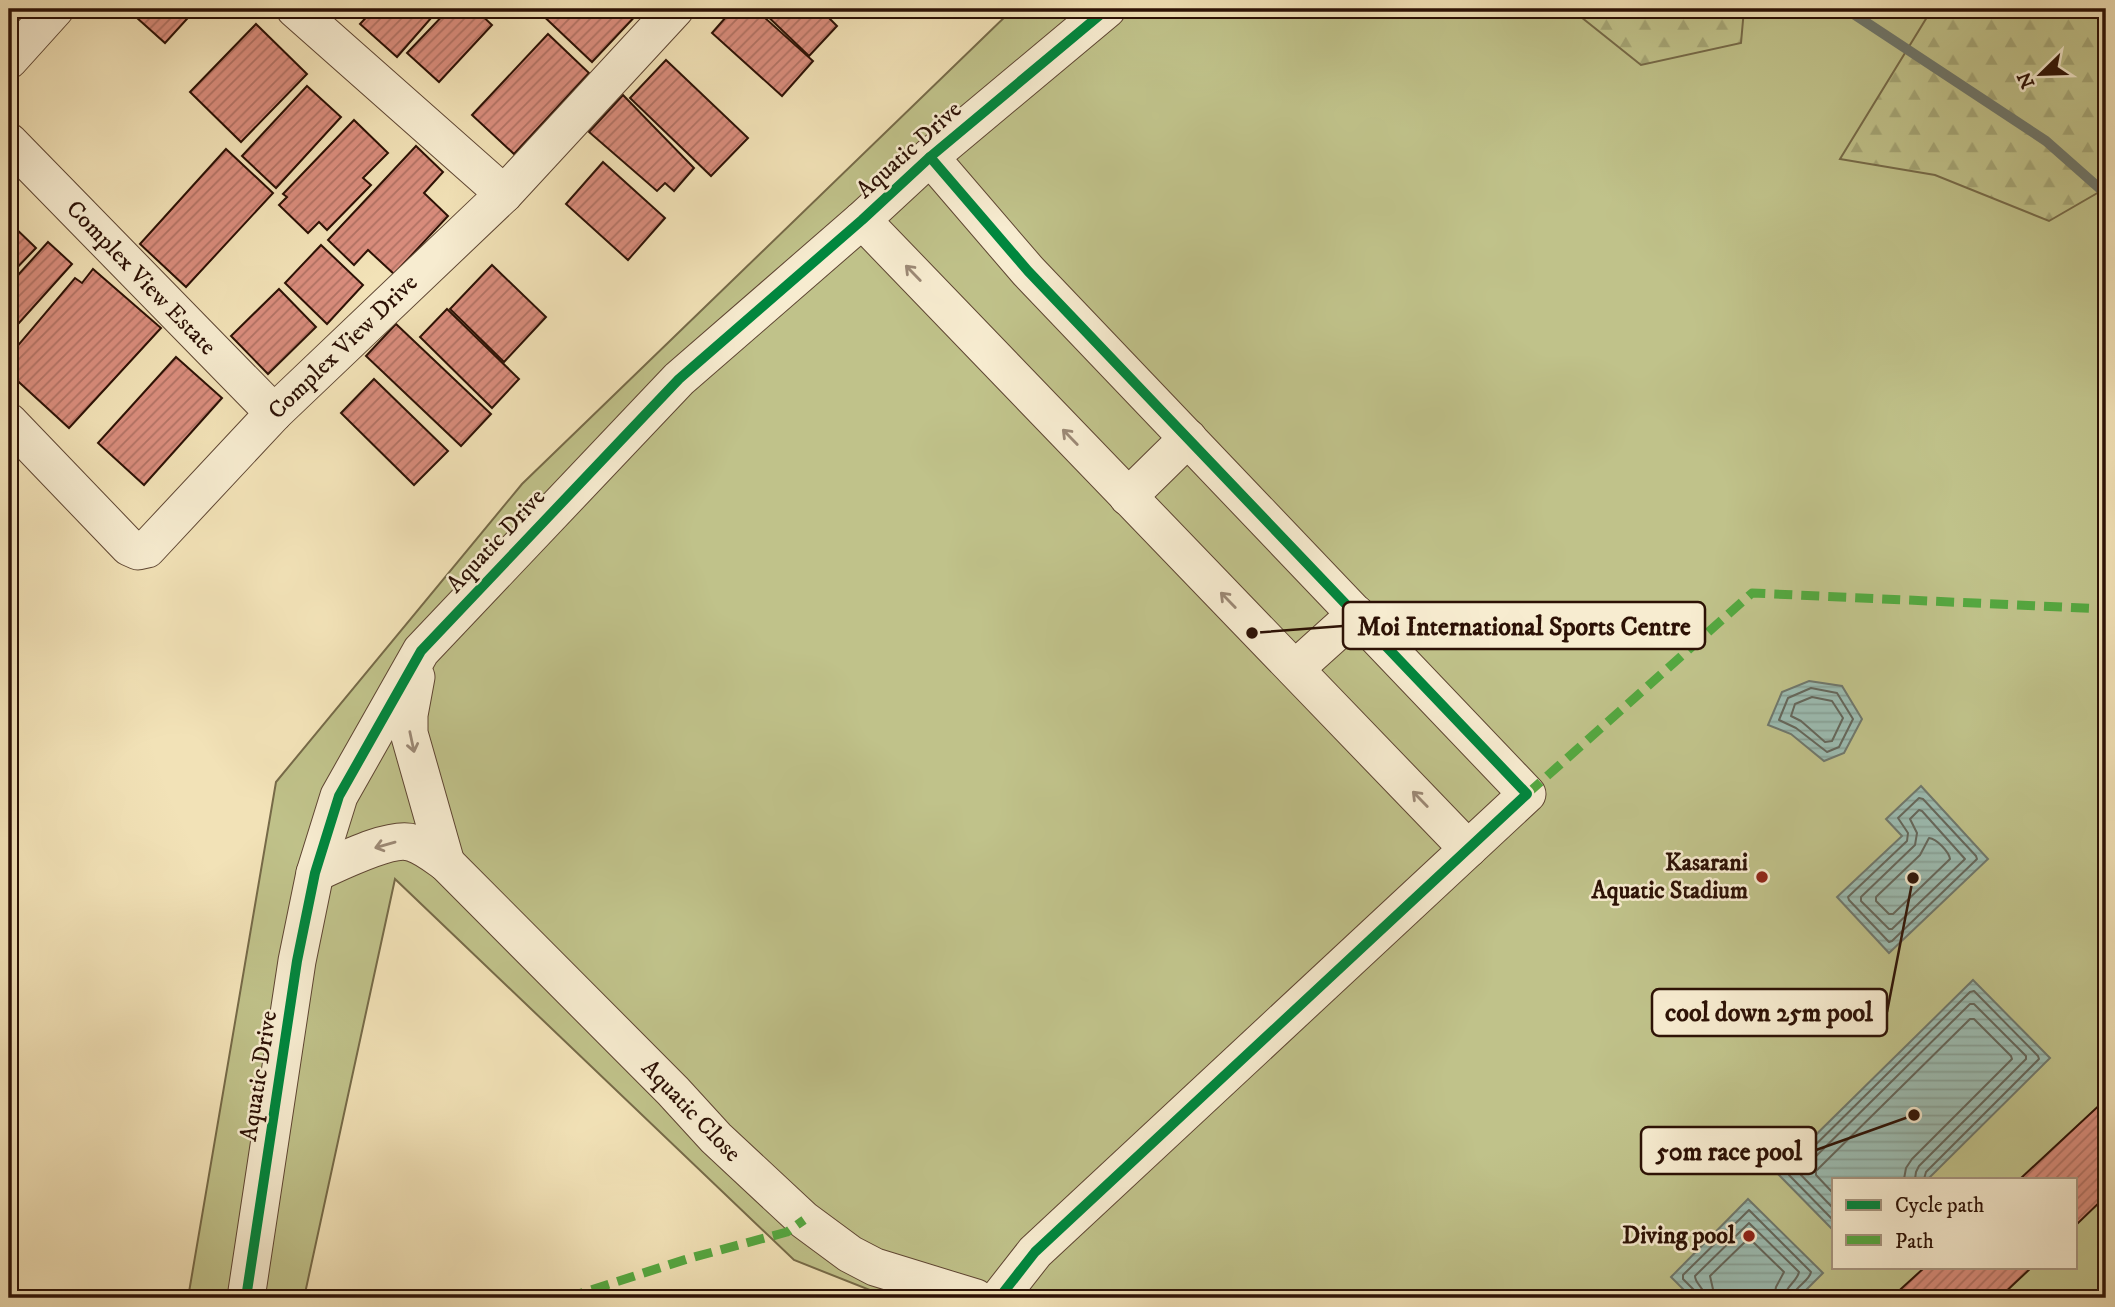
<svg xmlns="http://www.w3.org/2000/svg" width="2115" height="1307" font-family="'IM FELL DW Pica',serif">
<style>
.green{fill:#c0c28a;stroke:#766a48;stroke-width:2;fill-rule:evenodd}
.forest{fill:url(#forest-firs);stroke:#766a48;stroke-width:2}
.water{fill:url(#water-rules);stroke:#6f786d;stroke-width:2}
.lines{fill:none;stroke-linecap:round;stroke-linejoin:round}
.shore{stroke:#64675c;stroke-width:2}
.stream{stroke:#6f786d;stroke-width:10}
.building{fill:url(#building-hatch);stroke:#2c1105;stroke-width:2}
.street-casing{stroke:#5e4532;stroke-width:39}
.street{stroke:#f7ecd0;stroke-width:37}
.quiet{stroke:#54a840;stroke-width:9;stroke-dasharray:18 9;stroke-linecap:butt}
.cycleway-casing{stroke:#f7ecd0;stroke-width:15}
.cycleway{stroke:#00873e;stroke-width:10}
.oneway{stroke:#9c8975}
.poi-dot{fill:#8f2418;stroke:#f7ecd0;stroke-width:2.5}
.labels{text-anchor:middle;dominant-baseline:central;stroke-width:5;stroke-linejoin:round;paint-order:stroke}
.street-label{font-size:24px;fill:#2c1105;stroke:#f7ecd0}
.poi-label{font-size:24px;font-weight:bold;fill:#2c1105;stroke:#f7ecd0;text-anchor:end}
.leader{fill:none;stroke:#2c1105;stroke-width:2.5}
.callout-dot{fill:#2c1105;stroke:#f7ecd0;stroke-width:2.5}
.callout{fill:#f7ecd0;stroke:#2c1105;stroke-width:2.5}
.callout-label{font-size:26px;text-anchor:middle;font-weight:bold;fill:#2c1105}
</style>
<defs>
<pattern id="forest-firs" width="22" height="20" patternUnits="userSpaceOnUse" patternTransform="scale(1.75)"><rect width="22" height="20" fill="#c0c28a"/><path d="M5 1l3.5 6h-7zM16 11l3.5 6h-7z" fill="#a5a676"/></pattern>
<pattern id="water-rules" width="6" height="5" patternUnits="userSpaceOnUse" patternTransform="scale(1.75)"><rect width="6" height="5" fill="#9cbdb3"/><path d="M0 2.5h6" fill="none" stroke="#87a198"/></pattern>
<pattern id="building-hatch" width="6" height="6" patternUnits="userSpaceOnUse" patternTransform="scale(1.75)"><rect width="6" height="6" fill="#da8d7d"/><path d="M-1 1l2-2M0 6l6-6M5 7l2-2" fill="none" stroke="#b17264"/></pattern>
</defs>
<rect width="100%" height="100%" fill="#f2e2b7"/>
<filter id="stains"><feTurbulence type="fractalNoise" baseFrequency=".00286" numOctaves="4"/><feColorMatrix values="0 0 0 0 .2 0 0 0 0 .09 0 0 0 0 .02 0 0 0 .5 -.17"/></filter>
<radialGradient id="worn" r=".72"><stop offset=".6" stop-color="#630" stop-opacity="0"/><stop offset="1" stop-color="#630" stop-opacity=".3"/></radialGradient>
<path class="green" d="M1013,9H2106V1298H890L794,1260L395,879L304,1298H188L276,782L522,484ZM1833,1179H2075V1267H1833Z"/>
<g class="forest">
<polygon points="1571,9 1744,9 1741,43 1641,65"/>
<polygon points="1932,9 2102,9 2106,10 2106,188 2049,221 1935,175 1840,159"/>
</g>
<g class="water">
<polygon points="1809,681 1842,686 1862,719 1844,753 1824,761 1791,734 1768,725 1782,692"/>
<polygon points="1921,786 1988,859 1889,953 1837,897 1902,836 1886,819"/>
<polygon points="1973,980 2050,1058 1928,1179 1833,1179 1833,1230 1777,1173"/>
<polygon points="1748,1199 1823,1273 1798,1298 1692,1298 1671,1277"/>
</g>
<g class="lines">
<g class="shore">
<polygon points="1811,688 1837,693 1853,719 1839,747 1827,752 1796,728 1779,720 1788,698"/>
<polygon points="1812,697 1832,701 1843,718 1832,741 1825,742 1801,721 1791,716 1795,704"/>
<polygon points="1919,798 1923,799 1976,856 1977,859 1892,941 1889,942 1849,900 1848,897 1907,841 1908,833 1898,818"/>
<polygon points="1919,810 1922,811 1965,859 1892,929 1889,929 1861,901 1861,897 1915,845 1917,833 1910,819"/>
<path d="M1929,838C1937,839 1949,852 1950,859L1893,914H1889L1876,901V897L1920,855Z"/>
<polyline points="1833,1193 1816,1175 1816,1171 1970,1019 1974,1019 2011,1056 2012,1059 1912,1159 1906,1168 1904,1179"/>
<polyline points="1833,1208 1801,1175 1801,1171 1970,1004 1974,1004 2026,1056 2026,1059 1919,1166 1916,1172 1915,1179"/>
<polyline points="1833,1220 1789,1175 1789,1171 1970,992 1974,991 2038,1056 2039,1059 1926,1172 1924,1179"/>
<path d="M1696,1298L1695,1291L1683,1279V1275L1749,1210L1811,1272C1809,1282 1794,1286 1793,1298"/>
<path d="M1705,1298C1705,1288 1695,1284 1695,1276L1749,1223L1799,1272C1797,1282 1785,1286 1785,1298"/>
<polyline points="1715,1298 1710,1276 1749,1238 1784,1272 1776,1287 1774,1298"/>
</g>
<polyline class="stream" points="1846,9 2046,141 2106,194"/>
</g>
<g class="building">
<polygon points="127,9 196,9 165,43"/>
<polygon points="374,9 439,9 397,57 360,24"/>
<polygon points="449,9 475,9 492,25 439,82 407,53"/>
<polygon points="489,9 503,9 496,16"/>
<polygon points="536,9 642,9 592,62"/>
<polygon points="733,9 755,9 813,61 782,96 712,33"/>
<polygon points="760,9 832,9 836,13 830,19 837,26 809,56"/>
<polygon points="256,24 307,74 241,142 190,92"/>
<polygon points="548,34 589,73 514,154 472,115"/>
<polygon points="666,60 748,138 711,176 630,98"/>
<polygon points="307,86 341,117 276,188 242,156"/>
<polygon points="623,95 694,168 674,191 665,183 657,191 589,132"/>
<polygon points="354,120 388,153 363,178 371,185 327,230 319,222 308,233 279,205 287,197 283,194"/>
<polygon points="416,146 443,172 424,193 448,216 394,274 368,250 354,265 328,240"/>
<polygon points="226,149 273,193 186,287 140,244"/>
<polygon points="603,162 665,218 628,260 566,204"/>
<polygon points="9,222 36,248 9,276"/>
<polygon points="48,242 72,264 10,333 9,331 9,285"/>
<polygon points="321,245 363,285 327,324 285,283"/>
<polygon points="492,265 546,317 504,362 450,309"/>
<polygon points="93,269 161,328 69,428 9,373 9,356 75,278 82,283"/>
<polygon points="279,289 316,327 268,374 231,336"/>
<polygon points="447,309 519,379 492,408 420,337"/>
<polygon points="396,324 491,414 461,446 366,356"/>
<polygon points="176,357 222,398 144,485 98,443"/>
<polygon points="374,379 448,451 414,485 341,413"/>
<polygon points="2106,1099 2106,1196 2075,1226 2075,1179 2020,1179"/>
<polygon points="1925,1267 2032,1267 1999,1298 1891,1298"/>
</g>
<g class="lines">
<g class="street-casing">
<g id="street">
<polyline points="295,9 504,194"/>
<polyline points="9,60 55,9"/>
<polyline points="9,142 274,413"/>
<polyline points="930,157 1028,271 1527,794 1035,1252 999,1298"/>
<polyline points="862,220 1468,849"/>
<polyline points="9,422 129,547 138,551 147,549 274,413 504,194 675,9"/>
<polyline points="1128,497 1188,438"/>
<polyline points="1295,669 1356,614"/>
<polyline points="416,677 409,715 409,733 446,863"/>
<path d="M315,873C336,864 392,835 413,843C425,847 436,856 446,863L673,1091L716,1138L804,1220L850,1254L875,1267L976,1298"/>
<polyline points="246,1298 297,961 315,873 339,796 421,651 679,379 862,220 930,157 1107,9"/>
</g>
</g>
<use href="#street" class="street"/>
<g class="quiet">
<polyline points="1527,794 1752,593 2106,609"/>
<polyline points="566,1298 687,1259 787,1232 804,1220"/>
</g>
<g class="cycleway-casing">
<g id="cycleway">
<polyline points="930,157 1028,271 1527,794 1035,1252 999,1298"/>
<polyline points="246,1298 297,961 315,873 339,796 421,651 679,379 862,220 930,157 1107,9"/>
</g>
</g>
<use href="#cycleway" class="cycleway"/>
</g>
<defs><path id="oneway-shaft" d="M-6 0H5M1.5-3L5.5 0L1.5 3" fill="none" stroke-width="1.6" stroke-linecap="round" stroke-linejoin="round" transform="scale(1.75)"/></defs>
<g class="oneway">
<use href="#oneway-shaft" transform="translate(913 273) rotate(-134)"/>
<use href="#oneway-shaft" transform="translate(1070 437) rotate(-134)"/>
<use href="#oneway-shaft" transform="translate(1228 600) rotate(-134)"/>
<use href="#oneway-shaft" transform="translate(412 742) rotate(78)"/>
<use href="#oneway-shaft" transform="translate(1420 799) rotate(-134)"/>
<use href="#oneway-shaft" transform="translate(385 845) rotate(164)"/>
</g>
<g class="poi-dot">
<circle cx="1762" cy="877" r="7"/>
<circle cx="1749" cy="1236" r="7"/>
</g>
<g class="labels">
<g class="street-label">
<text transform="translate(909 150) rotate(-42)">Aquatic Drive</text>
<text transform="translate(141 278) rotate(46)">Complex View Estate</text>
<text transform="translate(343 347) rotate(-44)">Complex View Drive</text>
<text transform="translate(496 541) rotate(-47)">Aquatic Drive</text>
<text transform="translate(259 1076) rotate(-81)">Aquatic Drive</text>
<text transform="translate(691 1111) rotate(46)">Aquatic Close</text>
</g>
<g class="poi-label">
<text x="1748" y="863">Kasarani<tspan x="1748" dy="28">Aquatic Stadium</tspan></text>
<text x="1735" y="1236">Diving pool</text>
</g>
</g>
<path class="leader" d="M1252 633L1343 626M1913 878L1887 1012M1914 1115L1816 1150"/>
<g class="callout-dot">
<circle cx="1252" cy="633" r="7"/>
<circle cx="1913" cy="878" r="7"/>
<circle cx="1914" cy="1115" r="7"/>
</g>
<g class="callout">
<rect x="1343" y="602" width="362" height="47" rx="7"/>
<rect x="1652" y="989" width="235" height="47" rx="7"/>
<rect x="1641" y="1127" width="175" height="47" rx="7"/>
</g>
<g class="callout-label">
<text x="1524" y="635">Moi International Sports Centre</text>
<text x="1769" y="1021">cool down 25m pool</text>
<text x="1729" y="1160">50m race pool</text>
</g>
<rect width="2115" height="1307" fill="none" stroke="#f2e2b7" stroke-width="35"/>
<rect x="10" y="10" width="2094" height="1286" fill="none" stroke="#2c1105" stroke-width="3.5"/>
<rect x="18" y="18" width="2080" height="1272" fill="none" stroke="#2c1105" stroke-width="2"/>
<rect x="1832" y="1178" width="245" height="91" fill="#f7ecd0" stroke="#a6947f" stroke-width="2"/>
<rect x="1846" y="1200" width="35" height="10" fill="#00873e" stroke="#a6947f" stroke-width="2"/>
<text x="1895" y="1212" font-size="21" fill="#2c1105">Cycle path</text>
<rect x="1846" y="1235" width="35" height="10" fill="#54a840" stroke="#a6947f" stroke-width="2"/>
<text x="1895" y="1248" font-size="21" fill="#2c1105">Path</text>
<g transform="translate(2041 74) rotate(247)" stroke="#f7ecd0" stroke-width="5" paint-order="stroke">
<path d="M0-5L12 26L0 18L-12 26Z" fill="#2c1105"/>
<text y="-10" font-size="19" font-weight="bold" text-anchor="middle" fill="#2c1105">N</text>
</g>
<rect width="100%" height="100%" filter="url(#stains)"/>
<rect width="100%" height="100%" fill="url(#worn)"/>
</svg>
